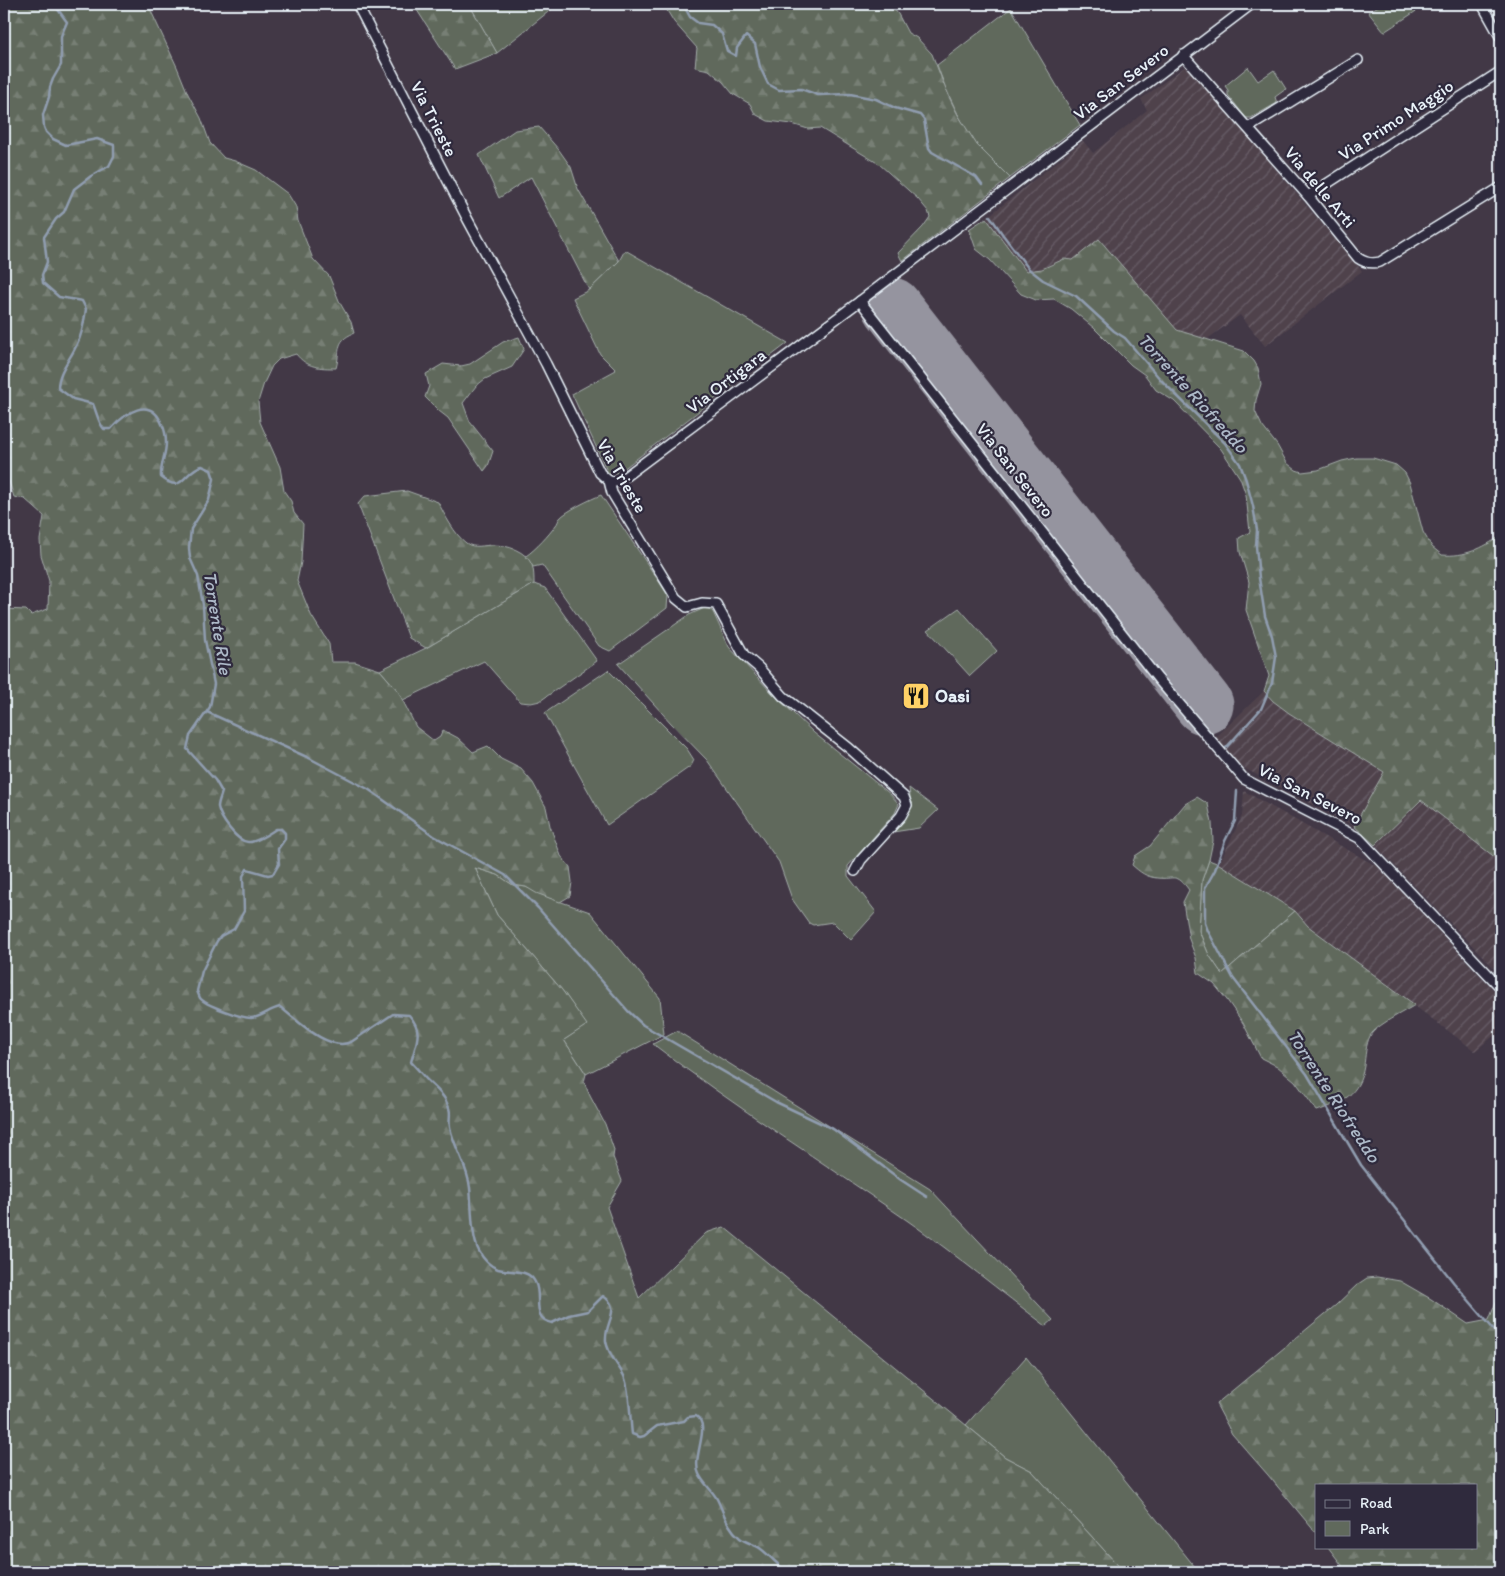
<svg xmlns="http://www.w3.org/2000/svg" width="1505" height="1576" font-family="Itim,sans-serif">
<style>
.industrial{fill:url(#industrial-furrows)}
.green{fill:#60695c;stroke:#a4adaa}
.forest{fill:url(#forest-firs);stroke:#a4adaa}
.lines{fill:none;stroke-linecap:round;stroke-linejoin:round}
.stream{stroke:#909db0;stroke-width:2.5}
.runway{stroke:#95949f;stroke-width:59}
.minor-casing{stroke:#e8f1f8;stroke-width:12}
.minor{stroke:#2f2a3d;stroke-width:9}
.labels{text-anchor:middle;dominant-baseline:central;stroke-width:4.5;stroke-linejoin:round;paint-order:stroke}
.street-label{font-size:18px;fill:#e8f1f8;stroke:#2f2a3d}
.poi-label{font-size:18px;font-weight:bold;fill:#e8f1f8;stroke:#2f2a3d;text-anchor:start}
.water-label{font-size:19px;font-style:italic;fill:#adb9c8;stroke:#2f2a3d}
</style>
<defs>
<pattern id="industrial-furrows" width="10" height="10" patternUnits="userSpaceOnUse" patternTransform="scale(1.25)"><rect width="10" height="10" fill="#4f424c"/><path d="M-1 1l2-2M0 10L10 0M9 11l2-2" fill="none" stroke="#685e67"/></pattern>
<pattern id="forest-firs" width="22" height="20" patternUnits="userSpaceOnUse" patternTransform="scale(1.25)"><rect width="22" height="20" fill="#60695c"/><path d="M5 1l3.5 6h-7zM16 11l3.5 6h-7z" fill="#777f74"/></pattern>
</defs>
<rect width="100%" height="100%" fill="#423846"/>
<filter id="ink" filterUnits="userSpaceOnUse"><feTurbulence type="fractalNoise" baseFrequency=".02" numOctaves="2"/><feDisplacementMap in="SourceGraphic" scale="10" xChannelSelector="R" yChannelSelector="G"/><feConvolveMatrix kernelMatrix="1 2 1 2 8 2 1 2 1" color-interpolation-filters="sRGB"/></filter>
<g filter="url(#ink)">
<g class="industrial">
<polygon points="1187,65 1362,271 1265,346 1240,315 1206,340 1177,330 1147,297 1073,260 1064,259 1042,269 1025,271 986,218 1083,141 1093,153 1147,110 1141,99"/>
<polygon points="1264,691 1273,701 1289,713 1384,772 1354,826 1236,764 1216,737"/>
<polygon points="1244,791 1378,867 1501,998 1501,1030 1475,1051 1308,926 1295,911 1219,864 1242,816"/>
<polygon points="1421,800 1501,862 1501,978 1493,967 1375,845"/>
</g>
<g class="green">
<polygon points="469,4 558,4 497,53"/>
<polygon points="1382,4 1427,4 1384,32 1368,12"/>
<path d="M1011,8L1080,125L1010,178C998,168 986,157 977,145C959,120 947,93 937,65Z"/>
<polygon points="1248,67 1258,81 1274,70 1286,89 1275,97 1277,103 1251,118 1246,118 1228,95 1228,90 1225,86"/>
<polygon points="625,250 788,343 618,473 608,473 572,394 616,370 600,354 573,298 589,290 619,261"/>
<path d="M601,495L668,595L667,608L610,651L599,646L542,565L533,567L526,556C536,549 549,535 556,525C558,523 558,520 560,518C566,511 591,499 601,495Z"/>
<polygon points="534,584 545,588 597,661 540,701 531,703 520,702 484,661 403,700 398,691 380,670 426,648"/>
<polygon points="707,607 713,612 729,647 772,693 814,733 890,794 899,804 895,813 848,866 848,876 876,912 851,940 833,922 813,925 809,923 792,899 779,862 707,760 671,723 618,664 689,615"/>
<polygon points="959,608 997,651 970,676 928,630"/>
<polygon points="608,670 687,749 694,760 691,766 607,825 545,713"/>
<polygon points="909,788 938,810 919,828 893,832 903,822 911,805"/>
<polygon points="1209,860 1219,864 1295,911 1222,974 1209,955 1199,931 1202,880"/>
<polygon points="475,868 498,875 513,885 526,887 550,898 590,912 660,998 664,1034 586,1074 564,1040 586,1025 562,990 497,915"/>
<path d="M677,1031L930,1189L1053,1320L1046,1326C1000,1291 955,1254 908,1221C823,1162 735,1107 653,1044Z"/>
<polygon points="1026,1357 1199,1572 1124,1572 1032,1471 1005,1457 966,1425"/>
</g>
<g class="forest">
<path d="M4,4H150L151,11L177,67L188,94L201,118L210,143L224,158L235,161L256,170L288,194L296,207L298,221L313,259L329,276L340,303L351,322L354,333C334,341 341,351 336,368C320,368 307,368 296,354L279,359L272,366L264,383L258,402L260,422L280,467L284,491L291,501L294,513L303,524L301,562L297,581L311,615L329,644L331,662H355L380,670L398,691L416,727L434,741L440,737L443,730L458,738L473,752L488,746L501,759L521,769L533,783L546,807L550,826L561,856L570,867L572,882L570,896L560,902L536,893L526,887L513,885L498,875L475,868L497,915L562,990L587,1025L564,1040L586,1074L584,1082L590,1096L605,1124L614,1150L613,1157L622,1181L607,1207L639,1298L706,1233L724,1227L1005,1457L1032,1471L1124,1572H4V609L26,610L31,615L48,609L49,581L41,555L40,540L44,516L25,499L14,497L4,466Z"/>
<polygon points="413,4 469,4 497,53 455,69"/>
<polygon points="663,4 890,4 898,14 908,33 917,38 932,54 948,95 958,115 977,145 1010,178 902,261 898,253 923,227 930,217 928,211 918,199 879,164 820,128 808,129 792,124 768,121 755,114 750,104 733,94 723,82 709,70 695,67 697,48 674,22"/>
<polygon points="539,127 559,150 571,167 578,189 619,261 589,290 531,177 499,198 479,155 515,130"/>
<path d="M986,218L1026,271L1042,269L1064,259L1073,260L1099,239L1177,330L1244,351L1254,361L1258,368L1261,384L1256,400L1255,411L1262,426L1277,445L1287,463L1296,470L1302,472L1318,470L1342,461L1356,458H1373L1396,465L1405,473L1410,483L1423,532L1432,547L1442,555C1466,557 1482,548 1501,536V862L1421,800L1375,845L1354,826L1384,772L1289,713L1273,701L1264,691L1269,676L1246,610L1249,582L1240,552L1239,538L1250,532L1246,495L1240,478L1221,449L1174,401L1156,390L1145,375L1131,365L1094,328L1071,309L1054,299L1036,300L1021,294L990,260L976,249L969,229Z"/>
<polygon points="519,337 524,349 512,367 485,379 476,386 463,403 470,422 493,451 488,466 484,471 448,418 439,411 425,397 429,386 426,374 443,364 461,366 470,364 503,342"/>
<path d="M407,491L438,502C444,514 455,535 466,543C474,549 484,545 493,545C508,545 526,551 532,565C534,570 534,578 534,584L426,648L409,638L358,504L365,496Z"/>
<path d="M1197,797L1208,804L1212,823L1213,841L1209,860L1202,880L1199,931L1209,955L1222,974L1295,911L1308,926L1415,1005C1404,1012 1376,1025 1370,1036C1366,1044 1365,1057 1364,1066C1359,1095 1343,1102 1317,1111L1295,1081L1277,1066L1261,1058L1243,1023L1227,1000L1214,984L1198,973L1196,958L1189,939L1183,902L1189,890C1176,872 1175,880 1157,878C1146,877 1140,872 1132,865L1135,856L1150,846L1185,804Z"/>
<polygon points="1377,1277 1400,1281 1431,1299 1468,1324 1489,1320 1501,1289 1501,1572 1347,1572 1328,1547 1476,1547 1476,1485 1316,1485 1316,1533 1268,1475 1232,1434 1216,1404 1336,1305 1358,1284 1367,1278"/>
</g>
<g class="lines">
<g class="stream">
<path d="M54,4L67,22L61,36V65L53,79L50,87L49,97L43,115L44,127L46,132L53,139L66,145L97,139L114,145V156L109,166L91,176L74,189L64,212L56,219L44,237L47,262L42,275L43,283L59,297L82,301L86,309C84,321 83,333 77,344C71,359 58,371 58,388L73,399L93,404C97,413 98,422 104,429H111C125,413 150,395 162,424C165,430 166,436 166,443C166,455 160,465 161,477C184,496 183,470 202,466L211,470L214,479L209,500L191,529L189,548L190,558L198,576L203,605L205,640L214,684L210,707L190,736L187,749L215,780L222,792C221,796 218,802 218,807C220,818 237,842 248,842C255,843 270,833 276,829H281L285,833V839L278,849L279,864L273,874L268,875L247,869L243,876L244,911L234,929L221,936L217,941L202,971L197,991C198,993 199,996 200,998C205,1005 241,1018 251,1018C260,1018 270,1009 280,1007C297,1020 328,1052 351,1042L393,1014L409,1015C424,1032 416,1042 411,1062C417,1068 422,1075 428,1081C434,1087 443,1094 446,1101C453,1114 448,1116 450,1127C453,1146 468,1166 470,1188C472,1205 471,1237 479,1251C483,1259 490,1266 498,1269C511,1273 528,1268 535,1282C543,1297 530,1318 552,1323L569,1315L588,1311L603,1296C623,1308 604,1323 606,1341C608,1355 618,1364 624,1376C630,1389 630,1419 632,1434L640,1437L644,1436L657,1426L684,1421L688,1417L696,1416C712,1425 691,1458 699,1474C703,1483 712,1490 717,1499C724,1513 727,1527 740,1538C746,1543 755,1544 761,1549C770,1556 778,1565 787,1572"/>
<polyline points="683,4 690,17 698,23 712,25 722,34 727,51 736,56 737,48 746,36 755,44 760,67 768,84 779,90 801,89 818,95 850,94 876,99 895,108 920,115 924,120 929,148 932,152 976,177 982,185"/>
<polyline points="990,216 1003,235 1029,269 1043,280 1076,296 1114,331 1125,338 1161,380 1225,443 1240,464 1246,480 1253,506 1257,530 1256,546 1259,578 1265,616 1272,636 1276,657 1272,683 1261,709 1224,750"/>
<polyline points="207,712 309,758 368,789 434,836 505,875 538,908 628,1011 643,1025 776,1102 833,1129 901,1180 927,1197"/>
<polyline points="1237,791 1235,821 1225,841 1215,870 1205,888 1205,923 1208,931 1233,978 1307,1074 1361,1165 1454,1283 1501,1338"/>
</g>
<polyline class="runway" points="892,307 1204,705"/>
<g class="minor-casing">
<g id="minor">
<polyline points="357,4 468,220 546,364 600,473 609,481 612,493 676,598 687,607 702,603 716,604 744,655 759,668 783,696 849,748 904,797 907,805 901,816 861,860 855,871"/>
<polyline points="1482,4 1501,38"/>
<path d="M1183,55L1308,196L1358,258C1365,263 1371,264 1380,262L1501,187"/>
<polyline points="1248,128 1358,60"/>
<polyline points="1308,196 1501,71"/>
<polyline points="860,301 1158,679 1244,779 1359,838 1501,988"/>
<polyline points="609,481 615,482 622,479 860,301 1252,4"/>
</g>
</g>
<use href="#minor" class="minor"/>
</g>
</g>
<defs>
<g id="restaurant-square" transform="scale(1.4375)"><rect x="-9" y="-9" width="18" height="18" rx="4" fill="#ffd166" stroke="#2f2a3d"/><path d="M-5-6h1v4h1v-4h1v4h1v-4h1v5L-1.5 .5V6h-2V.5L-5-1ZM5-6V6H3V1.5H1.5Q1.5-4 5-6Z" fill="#111"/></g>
</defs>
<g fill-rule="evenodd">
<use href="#restaurant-square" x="916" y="696"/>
</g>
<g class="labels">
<g class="street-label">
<text transform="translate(1121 82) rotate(-37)">Via San Severo</text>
<text transform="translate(434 119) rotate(63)">Via Trieste</text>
<text transform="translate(1396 120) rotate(-33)">Via Primo Maggio</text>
<text transform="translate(1320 187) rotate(50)">Via delle Arti</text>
<text transform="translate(726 381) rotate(-37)">Via Ortigara</text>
<text transform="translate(1015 470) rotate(52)">Via San Severo</text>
<text transform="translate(622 476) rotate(60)">Via Trieste</text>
<text transform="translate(1310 794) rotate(27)">Via San Severo</text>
</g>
<g class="poi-label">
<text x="935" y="696">Oasi</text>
</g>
<g class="water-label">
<text transform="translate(1193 393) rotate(48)">Torrente Riofreddo</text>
<text transform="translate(218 623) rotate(81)">Torrente Rile</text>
<text transform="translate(1334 1096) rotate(57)">Torrente Riofreddo</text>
</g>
</g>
<rect width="1505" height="1576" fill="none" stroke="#2f2a3d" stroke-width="20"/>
<rect x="10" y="10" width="1485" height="1556" fill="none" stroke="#e8f1f8" stroke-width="2" filter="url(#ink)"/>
<rect x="1315" y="1484" width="162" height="65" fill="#2f2a3d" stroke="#797a88"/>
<rect x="1325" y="1500" width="25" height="8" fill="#2f2a3d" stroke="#797a88"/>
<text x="1360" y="1508" font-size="15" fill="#e8f1f8">Road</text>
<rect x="1325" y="1521" width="25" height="15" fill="#60695c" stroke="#797a88"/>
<text x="1360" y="1534" font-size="15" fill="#e8f1f8">Park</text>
</svg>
